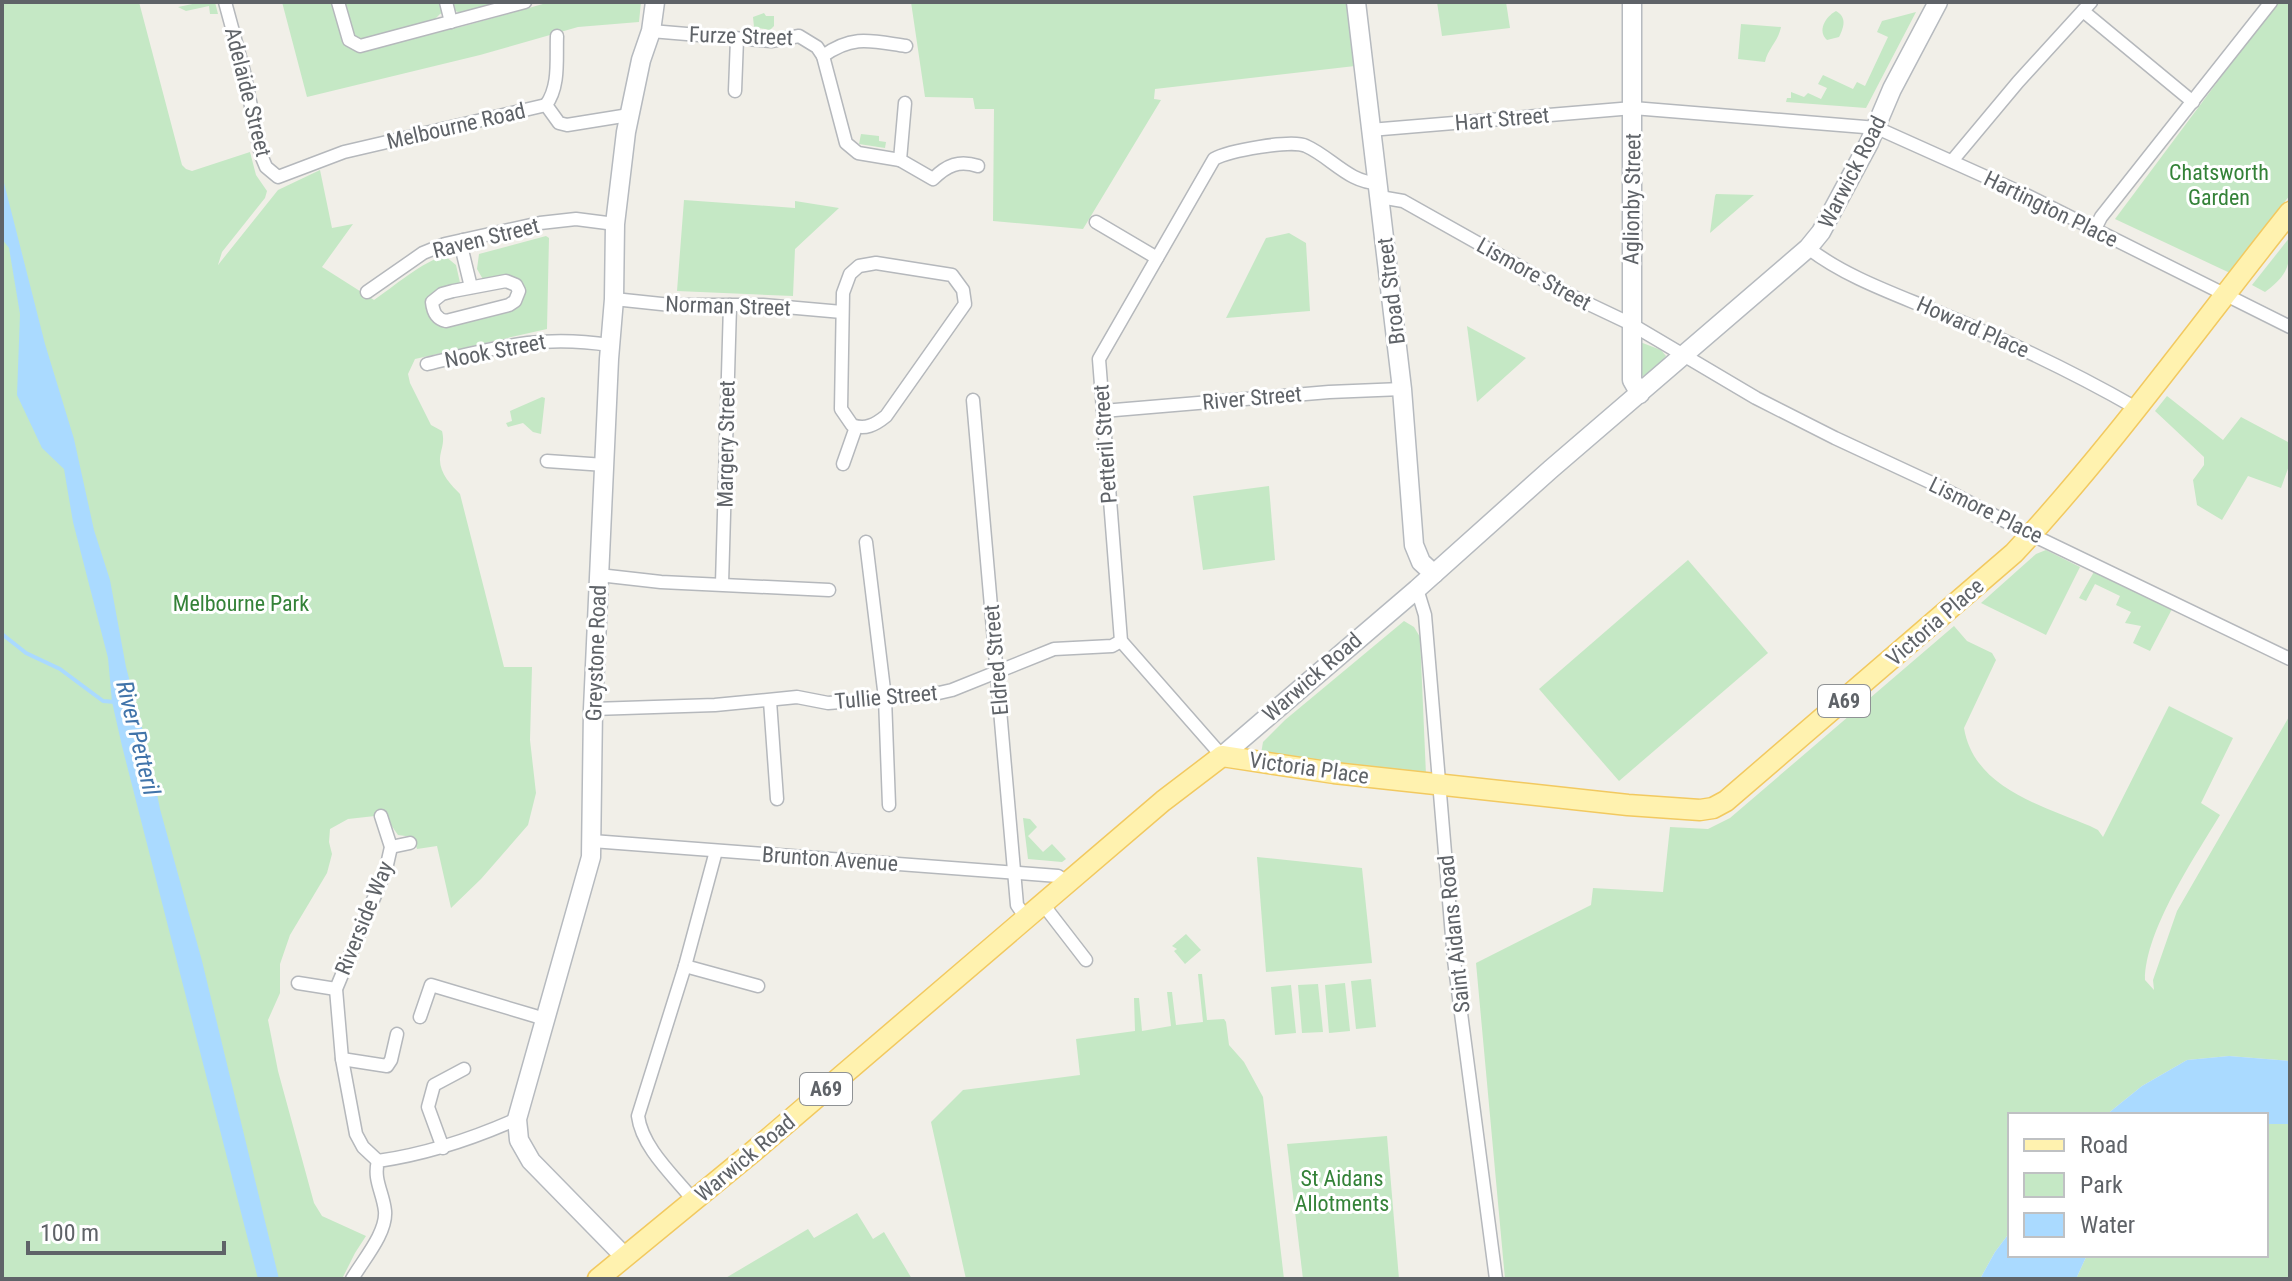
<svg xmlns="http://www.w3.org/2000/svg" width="2292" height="1281" font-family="'Roboto Condensed',sans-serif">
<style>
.green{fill:#c5e8c5}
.water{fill:#aadaff}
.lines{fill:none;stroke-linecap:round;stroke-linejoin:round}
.stream{stroke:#aadaff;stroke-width:4}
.street-casing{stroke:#b5b8bc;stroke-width:15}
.secondary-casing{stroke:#b6babf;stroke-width:21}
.primary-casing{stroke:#f2c960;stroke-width:23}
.street{stroke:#fff;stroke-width:12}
.secondary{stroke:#fff;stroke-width:18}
.primary{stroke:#fff2af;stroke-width:20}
.labels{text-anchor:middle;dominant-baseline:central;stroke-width:6;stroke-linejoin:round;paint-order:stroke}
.shield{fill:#fff;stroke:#8f9295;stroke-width:2}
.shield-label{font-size:20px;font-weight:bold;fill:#5f6368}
.street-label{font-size:22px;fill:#5f6368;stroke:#fff}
.park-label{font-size:22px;fill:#348238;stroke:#fff}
.water-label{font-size:24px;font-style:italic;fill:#4174aa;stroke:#fff}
</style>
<rect width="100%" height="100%" fill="#f1efe8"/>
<g class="green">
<path d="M2,2H139L182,165L186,169L192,171L250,152L256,175L267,191L265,198L222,252L218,265L278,190L320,170L332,228L353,224L322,267L374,300C392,288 424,260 445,256L456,265L461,287L439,293L431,318L503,310L521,287L484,281L477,269L479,254L546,236L549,238L547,329L415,359L408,374L410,383L431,425L442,431C445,443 441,448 440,458C439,473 451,485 460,494L504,667H532L530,740L536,793L528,825L481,879L451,908L437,846L417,849L413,837L398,835L384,815L348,819L330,829L329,842L332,854L327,873L290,935L280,964V993L268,1020L278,1071L314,1203L322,1216L366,1236L355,1253L342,1279H2Z"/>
<polygon points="202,2 215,2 218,14 210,14 209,6 186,11 178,7"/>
<polygon points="282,2 332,2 342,41 359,51 464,26 550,2 641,2 639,22 578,27 480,55 307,97"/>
<polygon points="344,2 515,2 473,18 453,10 440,14 431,23 365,41 353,37"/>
<polygon points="911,2 1349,2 1355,66 1155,89 1154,99 1161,100 1083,229 993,221 994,109 975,109 973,98 925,97"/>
<polygon points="1437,2 1506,2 1510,28 1442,36"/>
<polygon points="2277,2 2290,2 2290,195 2230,273 2115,219"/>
<path d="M1836,11C1847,17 1844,27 1839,37L1827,40C1817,31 1825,17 1836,11Z"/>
<polygon points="1916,12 1866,108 1786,102 1787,98 1791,98 1791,92 1804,97 1808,93 1821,99 1827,88 1818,84 1823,75 1853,89 1857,82 1865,86 1888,37 1877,32 1882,21"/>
<polygon points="764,13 766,16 774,16 774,26 770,30 754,27 753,17"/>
<path d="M1741,24L1781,27C1778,42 1768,48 1765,62L1738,59Z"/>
<polygon points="861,134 879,136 879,141 886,142 885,148 859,144"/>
<polygon points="1716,194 1754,195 1710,233 1715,196"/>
<polygon points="684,200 795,208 795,201 839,208 795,249 793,296 677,291"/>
<polygon points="1289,233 1306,243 1310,311 1226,318 1266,238"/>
<path d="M2290,237C2290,265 2289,274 2265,292L2252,285Z"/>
<polygon points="1467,326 1526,358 1477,402"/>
<polygon points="1640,342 1661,350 1666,356 1659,365 1639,379"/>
<polygon points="2167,396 2223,440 2241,417 2290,443 2290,463 2281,488 2248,476 2222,520 2197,505 2193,480 2204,465 2204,457 2155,411"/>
<polygon points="542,397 545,398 541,434 533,432 523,423 508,427 506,423 512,421 510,411"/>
<polygon points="1269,486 1275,560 1203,570 1193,496"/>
<polygon points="2046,550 2080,567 2046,635 1981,603 2036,554"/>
<polygon points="1688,560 1768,653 1619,781 1539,689"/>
<polygon points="2095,570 2172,609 2150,651 2133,643 2141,626 2125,623 2131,612 2116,605 2120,596 2095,584 2086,601 2079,598"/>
<polygon points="1404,621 1414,627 1420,637 1426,775 1261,754 1263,742 1285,720"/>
<path d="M1954,626L1967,641L1992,653L1996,660L1964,728C1974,788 2041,805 2090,826L2098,830L2103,837L2169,706L2233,738L2201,803L2220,815C2195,857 2145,930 2145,980L2154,990L2153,980L2177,911L2290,715V1061L2229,1056L2187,1060L2142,1086L2106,1115H2010V1232L1995,1252L1980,1279H1505L1476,963L1591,905L1593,888L1663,892L1670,827L1708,829L1730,818Z"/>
<polygon points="1023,818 1030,819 1037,827 1028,836 1043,852 1052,844 1066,859 1062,862 1028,859"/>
<polygon points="1257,857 1362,868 1372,963 1266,972"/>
<polygon points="1186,934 1201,950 1185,964 1174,951 1177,949 1172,946"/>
<polygon points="1198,974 1202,974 1207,1020 1224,1019 1226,1022 1229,1045 1244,1062 1263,1097 1284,1279 966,1279 931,1122 963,1090 1080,1075 1076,1039 1135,1031 1134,998 1139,998 1142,1031 1171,1026 1167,992 1172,992 1176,1025 1203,1022"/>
<polygon points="1371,979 1376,1027 1356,1029 1351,981"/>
<polygon points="1345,983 1350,1031 1329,1033 1325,985"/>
<polygon points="1318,984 1323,1032 1302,1033 1298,985"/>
<polygon points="1291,985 1296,1033 1275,1035 1271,987"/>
<polygon points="2266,1124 2290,1124 2290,1279 2076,1279 2087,1255 2266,1255"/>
<polygon points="1387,1136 1399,1279 1303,1279 1287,1144"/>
<polygon points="857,1213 873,1239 884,1232 912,1279 724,1279 808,1229 814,1238"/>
</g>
<g class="water">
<polygon points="2,175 45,344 74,439 94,530 110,580 126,667 150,758 160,809 202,961 279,1279 258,1279 122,746 112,702 108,658 73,522 64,469 42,448 17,395 20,314 9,248 2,239"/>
<polygon points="2229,1056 2290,1061 2290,1124 2266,1124 2266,1115 2106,1115 2142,1086 2187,1060"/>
<polygon points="2010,1232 2010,1255 2087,1255 2076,1279 1980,1279 1995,1252"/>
</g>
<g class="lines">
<polyline class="stream" points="2,634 26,653 60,669 103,701 115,702"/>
<g class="street-casing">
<g id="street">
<polyline points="225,2 244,72 261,155 266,167 278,177 344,152 546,105 559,123 567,125 629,115"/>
<polyline points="338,2 349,40 360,46 525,2"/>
<polyline points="446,2 451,22"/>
<polyline points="2083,11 2193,102"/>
<path d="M651,31L771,41L799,36L817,47L823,56C853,34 872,41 906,46"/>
<polyline points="823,56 846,143 858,153 900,160"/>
<polyline points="735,91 737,39"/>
<path d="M905,103L900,160L933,179C947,165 959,160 978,166"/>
<path d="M546,105C560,86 556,59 557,36"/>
<polyline points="1370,130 1633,108 1877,128 2024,194 2290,327"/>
<polyline points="1952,161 2018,82 2091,2"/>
<polyline points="1380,197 1403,201 1572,296 1631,324 1756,398 1835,438 1934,484 2024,531 2290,659"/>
<polyline points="1096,222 1157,258"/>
<polyline points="2095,229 2101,217 2271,2"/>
<polyline points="463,240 462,250 471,287"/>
<path d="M1808,248C1848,279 1901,296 1947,316C2012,343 2075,373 2136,408"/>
<path d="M876,263L952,275L963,290L965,304L886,416C875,425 865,430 852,425L841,409L843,293L850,274L859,266Z"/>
<path d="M506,281L516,285L519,291L515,301L509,305L446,321C436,319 433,312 432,302L442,294L453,291Z"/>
<polyline points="367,292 423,253 445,244 540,223 576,219 615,224"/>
<polyline points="614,299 671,305 763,305 842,312"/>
<path d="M427,364C496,348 538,334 610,345"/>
<polyline points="973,400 1017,905 1026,918"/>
<polyline points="1103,411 1329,392 1402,389"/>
<polyline points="547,461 605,465"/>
<polyline points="843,464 856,427"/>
<polyline points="866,542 885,698 889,805"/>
<polyline points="599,575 661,582 829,590"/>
<polyline points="722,584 730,305"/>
<polyline points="1417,589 1425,615 1454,960 1496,1279"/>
<polyline points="770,701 777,799"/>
<polyline points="593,709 715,705 797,697 828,703 930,695 952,690 1054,649 1112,646 1121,641"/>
<path d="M1222,756L1121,641L1099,359L1214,159C1228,151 1292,139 1306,146C1331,157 1349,183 1378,183"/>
<polyline points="592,841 1058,876 1067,882"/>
<polyline points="391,847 410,843"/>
<polyline points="1042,903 1086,960"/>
<polyline points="685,966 758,986"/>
<polyline points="298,983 336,989"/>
<polyline points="420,1017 431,985 535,1016 547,1021"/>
<polyline points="342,1059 387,1066 391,1060 397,1034"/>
<polyline points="443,1148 428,1107 434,1085 464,1069"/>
<polyline points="378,1161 363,1147 356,1134 342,1059 336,989 386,869 391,847 381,816"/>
<path d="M694,1201C675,1177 642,1148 638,1116L685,966L716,851"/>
<path d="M352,1279C363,1260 387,1233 385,1211C383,1192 373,1180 378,1161C427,1154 472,1139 517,1119"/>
</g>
</g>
<g class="secondary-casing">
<g id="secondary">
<polyline points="1356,2 1402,389 1414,545 1421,562 1434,574"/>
<polyline points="1632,2 1632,380 1640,394"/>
<polyline points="1222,756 1417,589 1551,469 1808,248 1821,232 1869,143 1892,89 1938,2"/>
<polyline points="625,1257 531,1161 519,1140 517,1119 591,857 593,709 609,359 614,299 615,224 626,132 641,60 651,31 655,2"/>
</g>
</g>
<g class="primary-casing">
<path id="primary" d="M598,1279L755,1150L1163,801L1222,756L1334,773L1628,805L1700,810L1713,808L1726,801L2014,553C2114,445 2199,326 2290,212"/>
</g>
<use href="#street" class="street"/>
<use href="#secondary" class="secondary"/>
<use href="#primary" class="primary"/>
</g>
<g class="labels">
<g class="shield">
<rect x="1818" y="685" width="52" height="32" rx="6"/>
<rect x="800" y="1073" width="52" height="32" rx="6"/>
</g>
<g class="shield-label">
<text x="1844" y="701">A69</text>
<text x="826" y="1089">A69</text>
</g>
<g class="street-label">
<text transform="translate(741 36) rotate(2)">Furze Street</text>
<text transform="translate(248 92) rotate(76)">Adelaide Street</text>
<text transform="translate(1502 119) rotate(-5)">Hart Street</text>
<text transform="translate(456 126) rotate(-13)">Melbourne Road</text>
<text transform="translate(1852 172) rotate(-63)">Warwick Road</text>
<text transform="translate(1632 199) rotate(-89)">Aglionby Street</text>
<text transform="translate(2051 209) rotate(26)">Hartington Place</text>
<text transform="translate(486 238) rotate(-14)">Raven Street</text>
<text transform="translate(1534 274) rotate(29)">Lismore Street</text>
<text transform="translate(1391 291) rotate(-97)">Broad Street</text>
<text transform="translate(728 306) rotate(2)">Norman Street</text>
<text transform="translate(1973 327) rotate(24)">Howard Place</text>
<text transform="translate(495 351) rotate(-11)">Nook Street</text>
<text transform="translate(1252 398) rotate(-5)">River Street</text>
<text transform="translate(726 444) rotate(-89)">Margery Street</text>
<text transform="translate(1105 444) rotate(-94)">Petteril Street</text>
<text transform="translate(1986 510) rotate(26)">Lismore Place</text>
<text transform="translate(1935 622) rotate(-41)">Victoria Place</text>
<text transform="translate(596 653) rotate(-88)">Greystone Road</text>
<text transform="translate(996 660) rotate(-95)">Eldred Street</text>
<text transform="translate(1312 677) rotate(-41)">Warwick Road</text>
<text transform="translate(886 697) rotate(-5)">Tullie Street</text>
<text transform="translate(1309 768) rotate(8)">Victoria Place</text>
<text transform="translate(830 859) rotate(4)">Brunton Avenue</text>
<text transform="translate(364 918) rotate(-68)">Riverside Way</text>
<text transform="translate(1454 934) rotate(-96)">Saint Aidans Road</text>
<text transform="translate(745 1158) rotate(-40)">Warwick Road</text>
</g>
<g class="park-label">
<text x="2219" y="172">Chatsworth<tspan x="2219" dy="25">Garden</tspan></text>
<text x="241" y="603">Melbourne Park</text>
<text x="1342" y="1178">St Aidans<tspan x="1342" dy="25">Allotments</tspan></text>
</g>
<g class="water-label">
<text transform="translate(138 738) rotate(76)">River Petteril</text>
</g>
</g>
<rect width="2292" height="1281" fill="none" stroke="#5f6368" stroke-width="8"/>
<rect x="2008" y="1113" width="260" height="144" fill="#ffffff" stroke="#bfc1c3" stroke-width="2"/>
<rect x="2024" y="1139" width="40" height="12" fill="#fff2af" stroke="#bfc1c3" stroke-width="2"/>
<text x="2080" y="1153" font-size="24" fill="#5f6368">Road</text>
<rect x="2024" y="1173" width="40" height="24" fill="#c5e8c5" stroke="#bfc1c3" stroke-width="2"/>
<text x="2080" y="1193" font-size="24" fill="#5f6368">Park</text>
<rect x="2024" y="1213" width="40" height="24" fill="#aadaff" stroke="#bfc1c3" stroke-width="2"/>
<text x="2080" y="1233" font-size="24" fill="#5f6368">Water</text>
<path d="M28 1241v12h196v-12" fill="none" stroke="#5f6368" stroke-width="4"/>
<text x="40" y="1241" font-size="24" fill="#5f6368" stroke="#ffffff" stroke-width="6" paint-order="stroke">100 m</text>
</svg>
